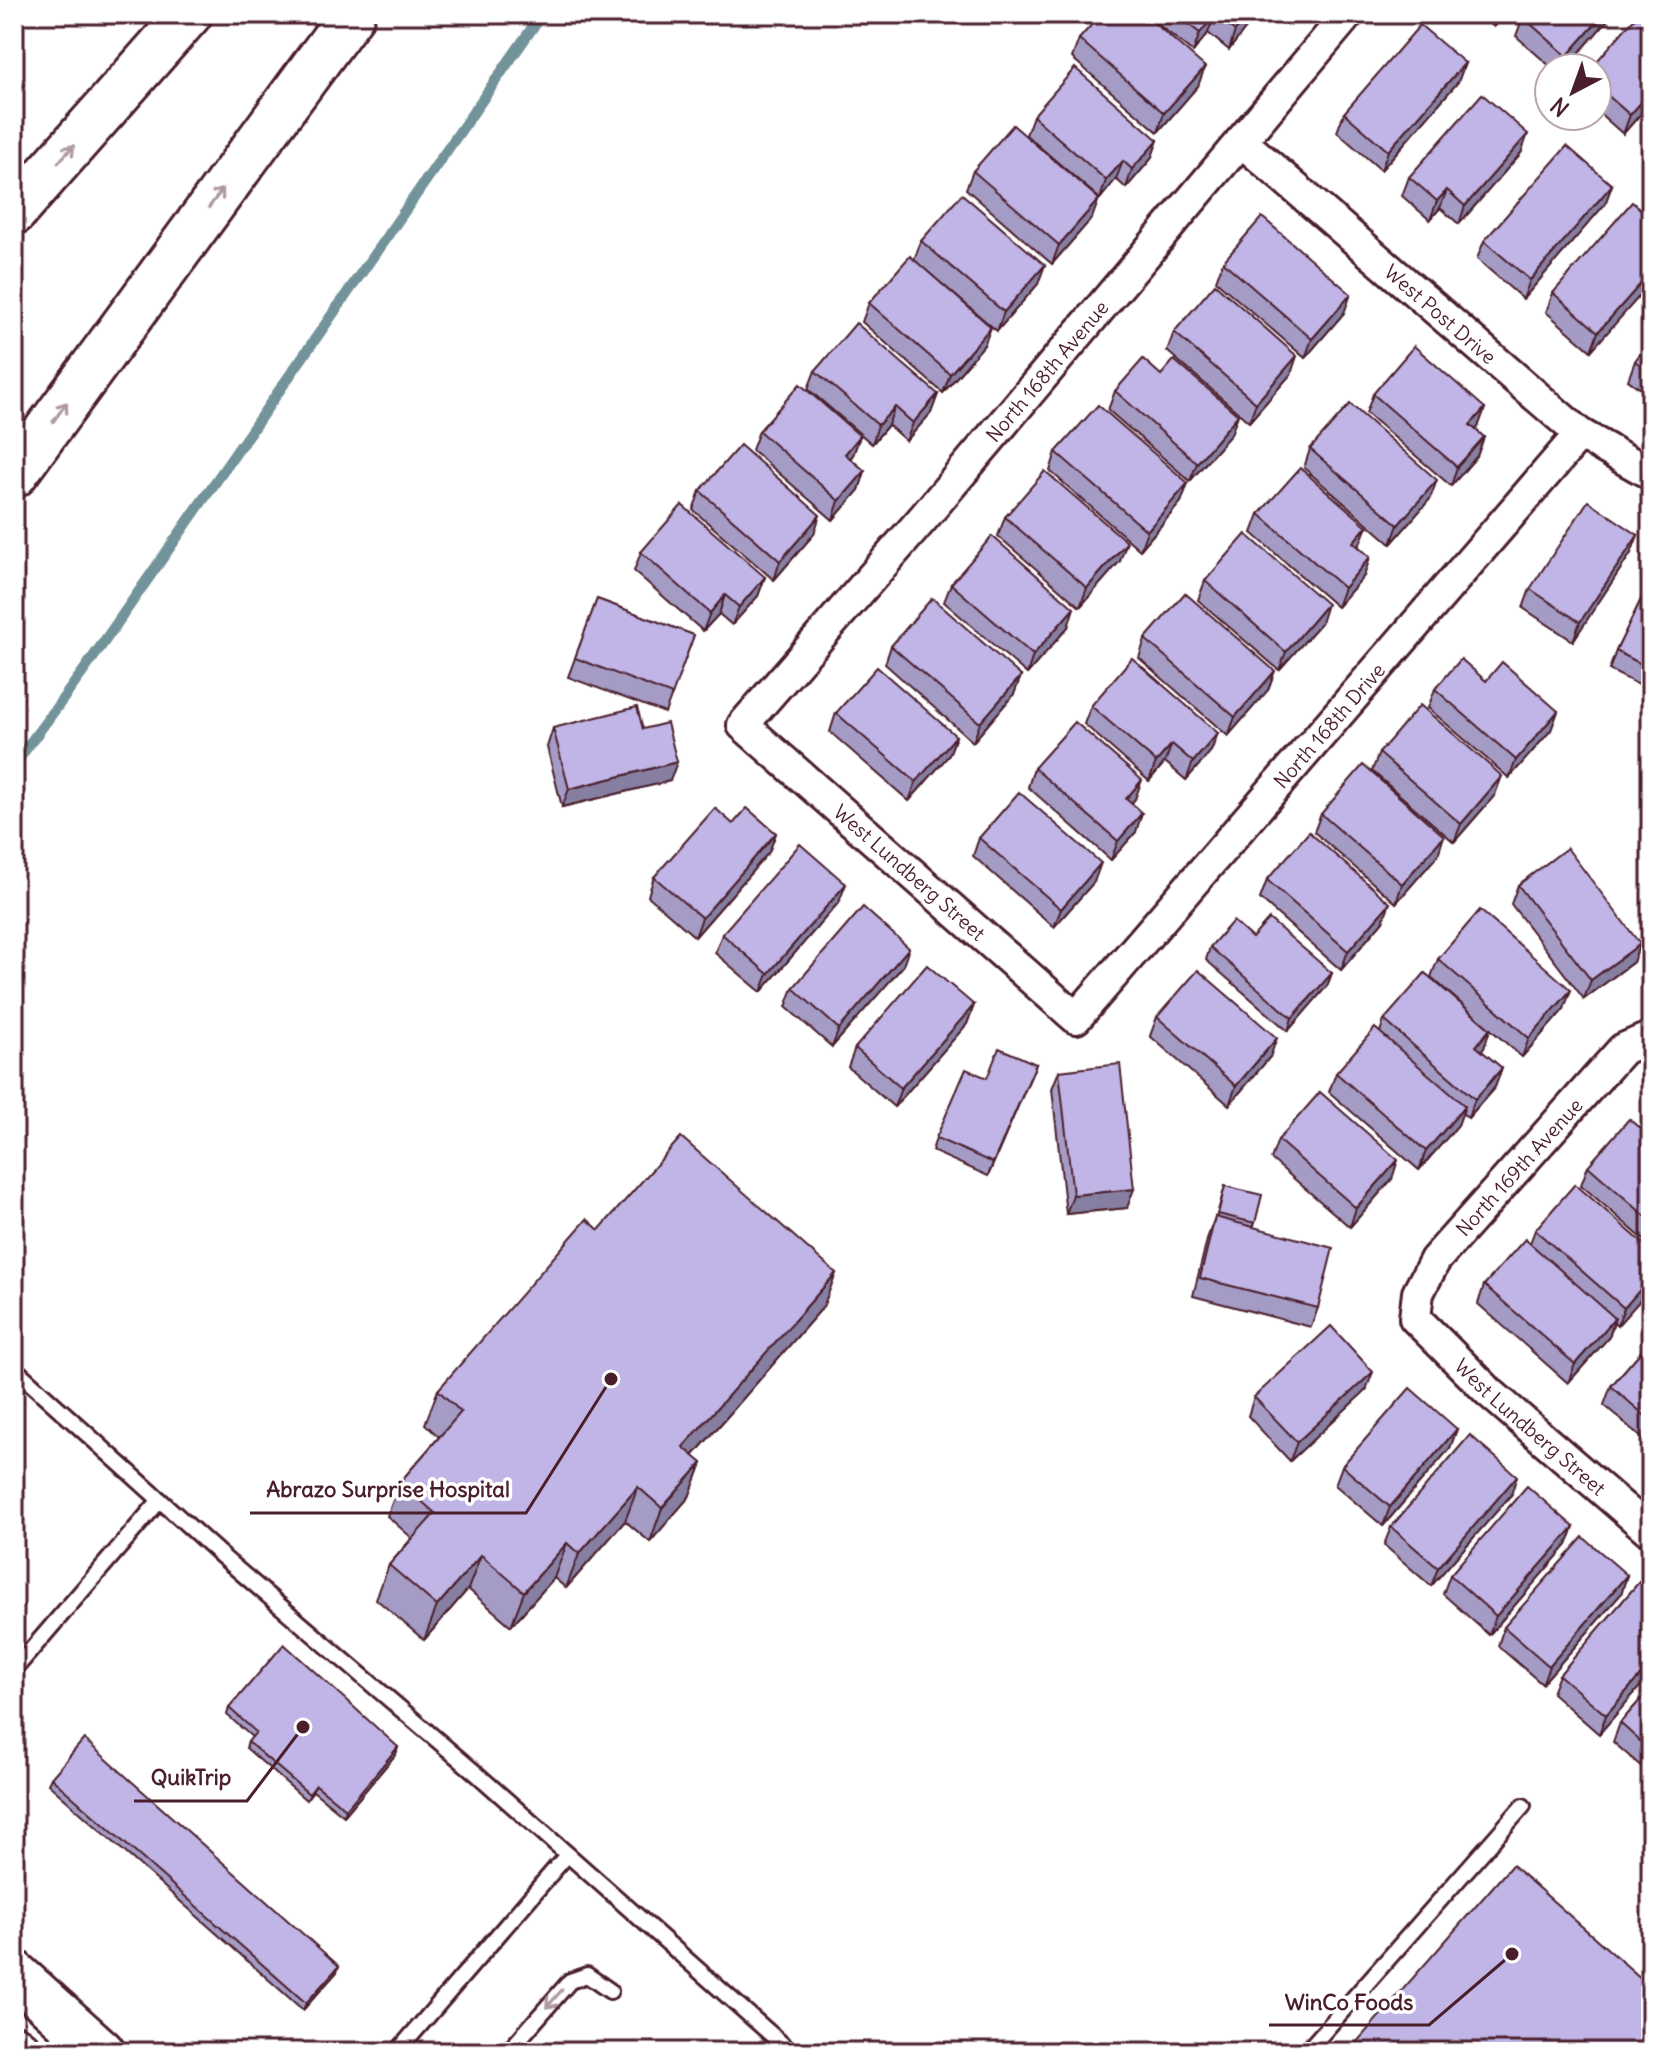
<svg xmlns="http://www.w3.org/2000/svg" width="1665" height="2066" font-family="Delius,sans-serif">
<style>
.lines{fill:none;stroke-linecap:round;stroke-linejoin:round}
.stream{stroke:#73939b;stroke-width:11}
.service-casing{stroke:#4a1f2b;stroke-width:20}
.minor-casing{stroke:#4a1f2b;stroke-width:36}
.primary-casing{stroke:#4a1f2b;stroke-width:50}
.motorway-casing{stroke:#4a1f2b;stroke-width:50}
.service{stroke:#fff;stroke-width:14}
.minor{stroke:#fff;stroke-width:30}
.primary{stroke:#fff;stroke-width:44}
.motorway{stroke:#fff;stroke-width:44}
.wall{fill:#a59cc6;stroke:#4a1f2b;stroke-width:2}
.shaded-wall{fill:#867fa1;stroke:#4a1f2b;stroke-width:2}
.building{fill:#c0b5e6;stroke:#4a1f2b;stroke-width:2}
.oneway{stroke:#ae9aa0}
.labels{text-anchor:middle;dominant-baseline:central;stroke-width:7;stroke-linejoin:round;paint-order:stroke}
.street-label{font-size:20px;fill:#4a1f2b;stroke:#fff}
.leader{fill:none;stroke:#4a1f2b;stroke-width:3}
.callout-dot{fill:#4a1f2b;stroke:#fff;stroke-width:3}
.callout-label{font-size:22px;text-anchor:middle;font-weight:bold;fill:#4a1f2b;stroke:#fff;stroke-width:7;stroke-linejoin:round;paint-order:stroke}
</style>
<rect width="100%" height="100%" fill="#fff"/>
<filter id="ink" filterUnits="userSpaceOnUse"><feTurbulence type="fractalNoise" baseFrequency=".0125" numOctaves="2"/><feDisplacementMap in="SourceGraphic" scale="16" xChannelSelector="R" yChannelSelector="G"/><feConvolveMatrix kernelMatrix="1 2 1 2 8 2 1 2 1" color-interpolation-filters="sRGB"/></filter>
<g filter="url(#ink)">
<g class="lines">
<polyline class="stream" points="14,765 85,669 542,14"/>
<g class="service-casing">
<g id="service">
<polyline points="14,1368 224,1558 478,1775 791,2052"/>
<polyline points="14,1670 160,1500"/>
<polyline points="397,2052 567,1855"/>
<polyline points="508,2052 570,1981 587,1975 610,1991"/>
<polyline points="1306,2052 1523,1806"/>
</g>
</g>
<g class="minor-casing">
<g id="minor">
<path id="s1" d="M1348,14L925,516L743,725L1076,1018L1580,434"/>
<path id="s2" d="M1241,141L1580,434L1651,474"/>
<path id="s3" d="M1651,1037L1623,1049L1435,1260L1418,1293L1415,1318L1489,1392L1651,1532"/>
</g>
</g>
<g class="primary-casing">
<g id="primary">
<polyline points="14,1973 102,2052"/>
<polyline points="14,2048 19,2052"/>
</g>
</g>
<g class="motorway-casing">
<g id="motorway">
<polyline points="14,212 189,14"/>
<polyline points="14,475 352,14"/>
</g>
</g>
<use href="#service" class="service"/>
<use href="#minor" class="minor"/>
<use href="#primary" class="primary"/>
<use href="#motorway" class="motorway"/>
</g>
<g class="wall">
<polygon points="1145,14 1254,14 1252,20 1229,50 1208,33 1193,52"/>
<polygon points="1479,14 1506,14 1494,27"/>
<polygon points="1525,14 1613,14 1566,68 1552,68 1516,36 1523,17"/>
<polygon points="1079,39 1198,86 1158,132 1072,58"/>
<polygon points="1465,63 1458,82 1381,170 1337,132 1344,113"/>
<polygon points="1597,68 1651,102 1623,134 1597,111"/>
<polygon points="1033,116 1158,140 1151,159 1126,188 1116,179 1100,199 1026,135"/>
<polygon points="1521,153 1459,224 1440,208 1430,220 1402,196 1409,177"/>
<polygon points="973,171 1092,218 1052,264 966,189"/>
<polygon points="1612,185 1605,204 1523,299 1477,259 1484,241"/>
<polygon points="1651,218 1591,351 1546,312 1553,293"/>
<polygon points="921,241 1038,284 997,331 914,260"/>
<polygon points="1223,262 1344,313 1305,358 1216,281"/>
<polygon points="869,303 991,327 984,345 943,393 862,322"/>
<polygon points="1174,332 1291,374 1249,422 1167,351"/>
<polygon points="1651,339 1651,396 1628,380 1635,361"/>
<polygon points="815,371 938,394 931,413 906,441 888,425 872,444 808,389"/>
<polygon points="1115,391 1231,434 1190,481 1108,410"/>
<polygon points="1373,394 1485,408 1478,427 1476,430 1484,437 1477,456 1451,486 1366,413"/>
<polygon points="759,431 860,436 853,455 850,458 865,471 859,490 833,520 752,450"/>
<polygon points="1310,449 1430,499 1391,544 1304,468"/>
<polygon points="1056,452 1188,483 1181,502 1140,550 1050,471"/>
<polygon points="700,491 814,534 774,580 693,510"/>
<polygon points="1259,514 1367,526 1358,546 1370,557 1364,576 1337,607 1252,533"/>
<polygon points="1005,517 1120,561 1080,607 998,536"/>
<polygon points="1638,535 1631,553 1573,641 1523,608 1530,589"/>
<polygon points="641,552 765,577 758,596 732,625 719,614 703,631 634,571"/>
<polygon points="1651,579 1651,691 1609,670 1616,651"/>
<polygon points="1205,581 1321,623 1279,670 1198,600"/>
<polygon points="951,584 1068,627 1027,674 944,602"/>
<polygon points="597,599 694,635 665,713 568,677"/>
<polygon points="1145,639 1268,690 1228,736 1139,658"/>
<polygon points="891,646 1021,676 1014,694 973,742 885,664"/>
<polygon points="1486,681 1558,711 1551,730 1509,778 1428,708 1435,689"/>
<polygon points="1091,706 1218,733 1211,751 1186,780 1165,762 1149,781 1084,724"/>
<polygon points="836,713 956,736 949,755 909,801 830,732"/>
<polygon points="553,728 643,729 670,781 562,807 547,747"/>
<polygon points="1379,753 1495,795 1454,842 1372,771"/>
<polygon points="1034,768 1135,799 1131,804 1136,832 1111,860 1028,787"/>
<polygon points="1321,814 1438,855 1396,903 1314,832"/>
<polygon points="733,824 776,833 769,852 695,937 648,896 654,877"/>
<polygon points="979,838 1094,882 1054,927 973,856"/>
<polygon points="1267,880 1383,921 1341,970 1260,899"/>
<polygon points="1518,885 1640,944 1633,962 1584,999 1511,904"/>
<polygon points="839,902 761,992 715,953 722,934"/>
<polygon points="1252,938 1332,973 1327,986 1288,1031 1206,960 1210,947"/>
<polygon points="1438,959 1564,1009 1522,1057 1431,977"/>
<polygon points="903,966 832,1047 786,1007 793,988"/>
<polygon points="974,1005 967,1024 894,1107 848,1067 855,1048"/>
<polygon points="1157,1017 1270,1057 1229,1105 1150,1036"/>
<polygon points="1384,1020 1490,1029 1484,1048 1481,1051 1502,1068 1495,1087 1468,1118 1462,1113 1458,1125 1419,1170 1329,1092 1336,1073 1380,1032"/>
<polygon points="1036,1064 988,1176 932,1151 936,1138 987,1078"/>
<polygon points="1059,1071 1127,1208 1066,1214 1052,1089"/>
<polygon points="1651,1138 1651,1246 1581,1185 1588,1166"/>
<polygon points="1278,1140 1392,1179 1350,1227 1271,1159"/>
<polygon points="1225,1186 1255,1223 1253,1227 1318,1308 1311,1327 1193,1296 1208,1236 1215,1217 1216,1218"/>
<polygon points="599,1230 836,1273 823,1307 693,1456 702,1463 689,1497 650,1542 625,1521 566,1588 554,1578 511,1626 468,1589 424,1640 376,1599 389,1565 412,1538 387,1516 400,1482 439,1437 425,1424 438,1390"/>
<polygon points="1535,1230 1651,1250 1617,1326 1614,1323 1609,1337 1568,1383 1478,1304 1484,1285 1530,1243"/>
<polygon points="1651,1340 1651,1446 1604,1405 1611,1386"/>
<polygon points="1366,1390 1290,1461 1248,1416 1254,1397"/>
<polygon points="1457,1429 1450,1448 1383,1526 1335,1485 1342,1466"/>
<polygon points="1511,1495 1431,1586 1384,1545 1391,1527"/>
<polygon points="1574,1527 1567,1545 1489,1635 1443,1594 1450,1575"/>
<polygon points="1627,1575 1621,1594 1542,1684 1498,1646 1504,1627"/>
<polygon points="1651,1592 1651,1674 1599,1734 1552,1693 1559,1675"/>
<polygon points="1651,1688 1651,1775 1613,1742 1620,1723"/>
<polygon points="229,1708 398,1747 396,1754 344,1816 313,1791 306,1800 246,1748 248,1742 252,1737 227,1715"/>
<polygon points="51,1778 337,1972 303,2010 48,1784"/>
</g>
<g class="shaded-wall">
<polygon points="1215,14 1208,33 1193,52 1200,33"/>
<polygon points="1249,14 1254,14 1252,20 1229,50 1235,31"/>
<polygon points="1499,14 1506,14 1494,27"/>
<polygon points="1604,14 1613,14 1566,68 1563,68 1567,56"/>
<polygon points="1465,63 1458,82 1381,170 1388,151"/>
<polygon points="1205,67 1198,86 1158,132 1164,113"/>
<polygon points="1651,91 1651,102 1623,134 1630,115"/>
<polygon points="1528,134 1521,153 1459,224 1465,206"/>
<polygon points="1158,140 1151,159 1126,188 1132,169"/>
<polygon points="1123,161 1116,179 1100,199 1106,180"/>
<polygon points="1612,185 1605,204 1523,299 1530,280"/>
<polygon points="1447,190 1440,208 1430,220 1437,201"/>
<polygon points="1099,199 1092,218 1052,264 1059,245"/>
<polygon points="1045,265 1038,284 997,331 1004,312"/>
<polygon points="1651,272 1651,283 1591,351 1598,332"/>
<polygon points="1351,294 1344,313 1305,358 1312,339"/>
<polygon points="991,327 984,345 943,393 950,374"/>
<polygon points="1297,356 1291,374 1249,422 1256,403"/>
<polygon points="938,394 931,413 906,441 913,423"/>
<polygon points="895,407 888,425 872,444 878,425"/>
<polygon points="1485,408 1478,427 1463,444 1470,425"/>
<polygon points="1238,415 1231,434 1190,481 1197,463"/>
<polygon points="860,436 853,455 838,472 845,454"/>
<polygon points="1484,437 1477,456 1451,486 1457,467"/>
<polygon points="865,471 859,490 833,520 839,501"/>
<polygon points="1437,480 1430,499 1391,544 1398,525"/>
<polygon points="1188,483 1181,502 1140,550 1147,531"/>
<polygon points="820,515 814,534 774,580 780,561"/>
<polygon points="1367,526 1360,544 1346,560 1353,542"/>
<polygon points="1638,535 1631,553 1573,641 1580,622"/>
<polygon points="1127,542 1120,561 1080,607 1087,588"/>
<polygon points="1370,557 1364,576 1337,607 1344,588"/>
<polygon points="765,577 758,596 732,625 739,607"/>
<polygon points="725,595 719,614 703,631 710,613"/>
<polygon points="1327,604 1321,623 1279,670 1286,652"/>
<polygon points="1074,608 1068,627 1027,674 1033,655"/>
<polygon points="1275,671 1268,690 1228,736 1235,717"/>
<polygon points="1021,676 1014,694 973,742 980,723"/>
<polygon points="1558,711 1551,730 1509,778 1516,760"/>
<polygon points="1218,733 1211,751 1186,780 1193,762"/>
<polygon points="956,736 949,755 909,801 916,782"/>
<polygon points="1172,744 1165,762 1149,781 1156,762"/>
<polygon points="677,762 670,781 562,807 569,789"/>
<polygon points="1502,776 1495,795 1454,842 1461,824"/>
<polygon points="1142,780 1135,799 1119,818 1126,799"/>
<polygon points="1142,813 1136,832 1111,860 1118,841"/>
<polygon points="776,833 769,852 695,937 702,918"/>
<polygon points="1444,836 1438,855 1396,903 1402,884"/>
<polygon points="1101,863 1094,882 1054,927 1061,909"/>
<polygon points="846,884 839,902 761,992 768,974"/>
<polygon points="1390,903 1383,921 1341,970 1348,951"/>
<polygon points="1640,944 1633,962 1584,999 1591,980"/>
<polygon points="909,948 903,966 832,1047 839,1029"/>
<polygon points="1332,973 1327,986 1288,1031 1292,1018"/>
<polygon points="1571,990 1564,1009 1522,1057 1529,1038"/>
<polygon points="974,1005 967,1024 894,1107 901,1088"/>
<polygon points="1490,1029 1484,1048 1469,1065 1476,1046"/>
<polygon points="1277,1038 1270,1057 1229,1105 1236,1086"/>
<polygon points="1036,1064 1031,1076 988,1176 993,1163"/>
<polygon points="1502,1068 1495,1087 1468,1118 1475,1099"/>
<polygon points="1465,1106 1458,1125 1419,1170 1426,1151"/>
<polygon points="1398,1160 1392,1179 1350,1227 1356,1208"/>
<polygon points="1134,1189 1127,1208 1066,1214 1073,1195"/>
<polygon points="836,1273 823,1307 671,1481 683,1447"/>
<polygon points="1651,1277 1651,1288 1617,1326 1624,1308"/>
<polygon points="1615,1318 1609,1337 1568,1383 1575,1364"/>
<polygon points="1373,1372 1366,1390 1290,1461 1297,1442"/>
<polygon points="1457,1429 1450,1448 1383,1526 1390,1507"/>
<polygon points="702,1463 689,1497 650,1542 662,1508"/>
<polygon points="1517,1476 1511,1495 1431,1586 1438,1568"/>
<polygon points="638,1487 625,1521 566,1588 579,1554"/>
<polygon points="1574,1527 1567,1545 1489,1635 1496,1616"/>
<polygon points="567,1543 554,1578 511,1626 524,1592"/>
<polygon points="481,1555 468,1589 424,1640 437,1606"/>
<polygon points="1627,1575 1621,1594 1542,1684 1549,1666"/>
<polygon points="1651,1663 1651,1674 1599,1734 1606,1715"/>
<polygon points="398,1747 396,1754 344,1816 346,1809"/>
<polygon points="339,1966 337,1972 303,2010 306,2003"/>
</g>
<g class="building">
<polygon points="1101,14 1144,14 1205,67 1164,113 1079,39"/>
<polygon points="1175,14 1215,14 1200,33"/>
<polygon points="1215,14 1249,14 1235,31"/>
<polygon points="1525,14 1604,14 1567,56 1523,17"/>
<polygon points="1638,14 1651,14 1651,91 1630,115 1597,86 1597,68 1591,68"/>
<polygon points="1420,25 1465,63 1388,151 1344,113"/>
<polygon points="1075,68 1158,140 1132,169 1123,161 1106,180 1033,116"/>
<polygon points="1482,94 1528,134 1465,206 1447,190 1437,201 1409,177"/>
<polygon points="1013,125 1099,199 1059,245 973,171"/>
<polygon points="1567,146 1612,185 1530,280 1484,241"/>
<polygon points="962,194 1045,265 1004,312 921,241"/>
<polygon points="1632,202 1651,218 1651,272 1598,332 1553,293"/>
<polygon points="1262,217 1351,294 1312,339 1223,262"/>
<polygon points="910,256 991,327 950,374 869,303"/>
<polygon points="1215,284 1297,356 1256,403 1174,332"/>
<polygon points="856,323 938,394 913,423 895,407 878,425 815,371"/>
<polygon points="1651,339 1651,373 1635,361"/>
<polygon points="1414,346 1485,408 1470,425 1484,437 1457,467 1373,394"/>
<polygon points="1143,359 1161,375 1174,360 1238,415 1197,463 1115,391"/>
<polygon points="800,384 860,436 845,454 865,471 839,501 759,431"/>
<polygon points="1350,404 1437,480 1398,525 1310,449"/>
<polygon points="1098,405 1188,483 1147,531 1056,452"/>
<polygon points="740,445 820,515 780,561 700,491"/>
<polygon points="1300,468 1367,526 1353,542 1370,557 1344,588 1259,514"/>
<polygon points="1045,471 1127,542 1087,588 1005,517"/>
<polygon points="1588,501 1638,535 1580,622 1530,589"/>
<polygon points="682,505 765,577 739,607 725,595 710,613 641,552"/>
<polygon points="1246,534 1327,604 1286,652 1205,581"/>
<polygon points="992,536 1074,608 1033,655 951,584"/>
<polygon points="1651,579 1651,669 1616,651"/>
<polygon points="1185,593 1275,671 1235,717 1145,639"/>
<polygon points="932,598 1021,676 980,723 891,646"/>
<polygon points="597,599 694,635 672,695 575,658"/>
<polygon points="1132,658 1218,733 1193,762 1172,744 1156,762 1091,706"/>
<polygon points="1461,659 1486,681 1502,662 1558,711 1516,760 1435,689"/>
<polygon points="877,667 956,736 916,782 836,713"/>
<polygon points="1420,705 1502,776 1461,824 1379,753"/>
<polygon points="637,707 643,729 667,723 677,762 569,789 553,728"/>
<polygon points="1075,722 1142,780 1126,799 1142,813 1118,841 1034,768"/>
<polygon points="1363,765 1444,836 1402,884 1321,814"/>
<polygon points="1019,792 1101,863 1061,909 979,838"/>
<polygon points="715,808 733,824 747,808 776,833 702,918 654,877"/>
<polygon points="1309,832 1390,903 1348,951 1267,880"/>
<polygon points="800,844 846,884 768,974 722,934"/>
<polygon points="1567,848 1640,944 1591,980 1518,885"/>
<polygon points="863,907 909,948 839,1029 793,988"/>
<polygon points="1480,910 1571,990 1529,1038 1438,959"/>
<polygon points="1269,919 1332,973 1292,1018 1210,947 1233,921 1252,938"/>
<polygon points="927,965 974,1005 901,1088 855,1048"/>
<polygon points="1198,970 1277,1038 1236,1086 1157,1017"/>
<polygon points="1425,973 1490,1029 1476,1046 1502,1068 1475,1099 1384,1020"/>
<polygon points="1375,1028 1465,1106 1426,1151 1336,1073"/>
<polygon points="999,1048 1036,1064 993,1163 936,1138 966,1069 987,1078"/>
<polygon points="1120,1064 1134,1189 1073,1195 1059,1071"/>
<polygon points="1320,1092 1398,1160 1356,1208 1278,1140"/>
<polygon points="1629,1119 1651,1138 1651,1221 1588,1166"/>
<polygon points="681,1137 836,1273 683,1447 702,1463 662,1508 638,1487 579,1554 567,1543 524,1592 481,1555 437,1606 389,1565 435,1513 400,1482 461,1412 438,1390 587,1219 599,1230"/>
<polygon points="1575,1184 1651,1250 1651,1277 1624,1308 1535,1230"/>
<polygon points="1225,1186 1262,1195 1255,1223 1218,1214"/>
<polygon points="1215,1217 1333,1248 1318,1308 1200,1278"/>
<polygon points="1525,1239 1615,1318 1575,1364 1484,1285"/>
<polygon points="1331,1326 1373,1372 1297,1442 1254,1397"/>
<polygon points="1651,1340 1651,1421 1611,1386"/>
<polygon points="1410,1388 1457,1429 1390,1507 1342,1466"/>
<polygon points="1470,1435 1517,1476 1438,1568 1391,1527"/>
<polygon points="1527,1486 1574,1527 1496,1616 1450,1575"/>
<polygon points="1583,1537 1627,1575 1549,1666 1504,1627"/>
<polygon points="1639,1582 1651,1592 1651,1663 1606,1715 1559,1675"/>
<polygon points="284,1644 398,1747 346,1809 316,1785 309,1794 248,1742 256,1732 229,1708"/>
<polygon points="1651,1688 1651,1751 1620,1723"/>
<polygon points="84,1739 339,1966 306,2003 51,1778"/>
<polygon points="1512,1865 1651,1987 1651,2052 1348,2052"/>
</g>
<defs><path id="oneway-shaft" d="M-6 0H5M1.5-3L5.5 0L1.5 3" fill="none" stroke-width="1.6" stroke-linecap="round" stroke-linejoin="round" transform="scale(2)"/></defs>
<g class="oneway">
<use href="#oneway-shaft" transform="translate(66 154) rotate(-48)"/>
<use href="#oneway-shaft" transform="translate(216 198) rotate(-53)"/>
<use href="#oneway-shaft" transform="translate(60 412) rotate(-54)"/>
<use href="#oneway-shaft" transform="translate(554 1999) rotate(131)"/>
</g>
</g>
<g class="labels">
<g class="street-label">
<text stroke="none"><textPath href="#s2" startOffset="264">West Post Drive</textPath></text>
<text transform="translate(1047 371) rotate(-50)">North 168th Avenue</text>
<text stroke="none"><textPath href="#s1" startOffset="1764">North 168th Drive</textPath></text>
<text stroke="none"><textPath href="#s1" startOffset="1156">West Lundberg Street</textPath></text>
<text transform="translate(1519 1167) rotate(-48)">North 169th Avenue</text>
<text stroke="none"><textPath href="#s3" startOffset="534">West Lundberg Street</textPath></text>
</g>
</g>
<path class="leader" d="M611 1379L526 1513H250M303 1727L247 1801H134M1512 1954L1429 2025H1269"/>
<g class="callout-dot">
<circle cx="611" cy="1379" r="8"/>
<circle cx="303" cy="1727" r="8"/>
<circle cx="1512" cy="1954" r="8"/>
</g>
<g class="callout-label">
<text x="388" y="1497">Abrazo Surprise Hospital</text>
<text x="191" y="1785">QuikTrip</text>
<text x="1349" y="2010">WinCo Foods</text>
</g>
<rect width="1665" height="2066" fill="none" stroke="#fff" stroke-width="48"/>
<rect x="24" y="24" width="1617" height="2018" fill="none" stroke="#4a1f2b" stroke-width="3" filter="url(#ink)"/>
<g transform="translate(1573 92) rotate(221)"><circle r="38" fill="#ffffff" stroke="#b7a5aa" stroke-width="2"/>
<path d="M0-6L14 30L0 20L-14 30Z" fill="#4a1f2b"/>
<text y="-12" font-size="22" font-weight="bold" text-anchor="middle" fill="#4a1f2b">N</text>
</g>
</svg>
